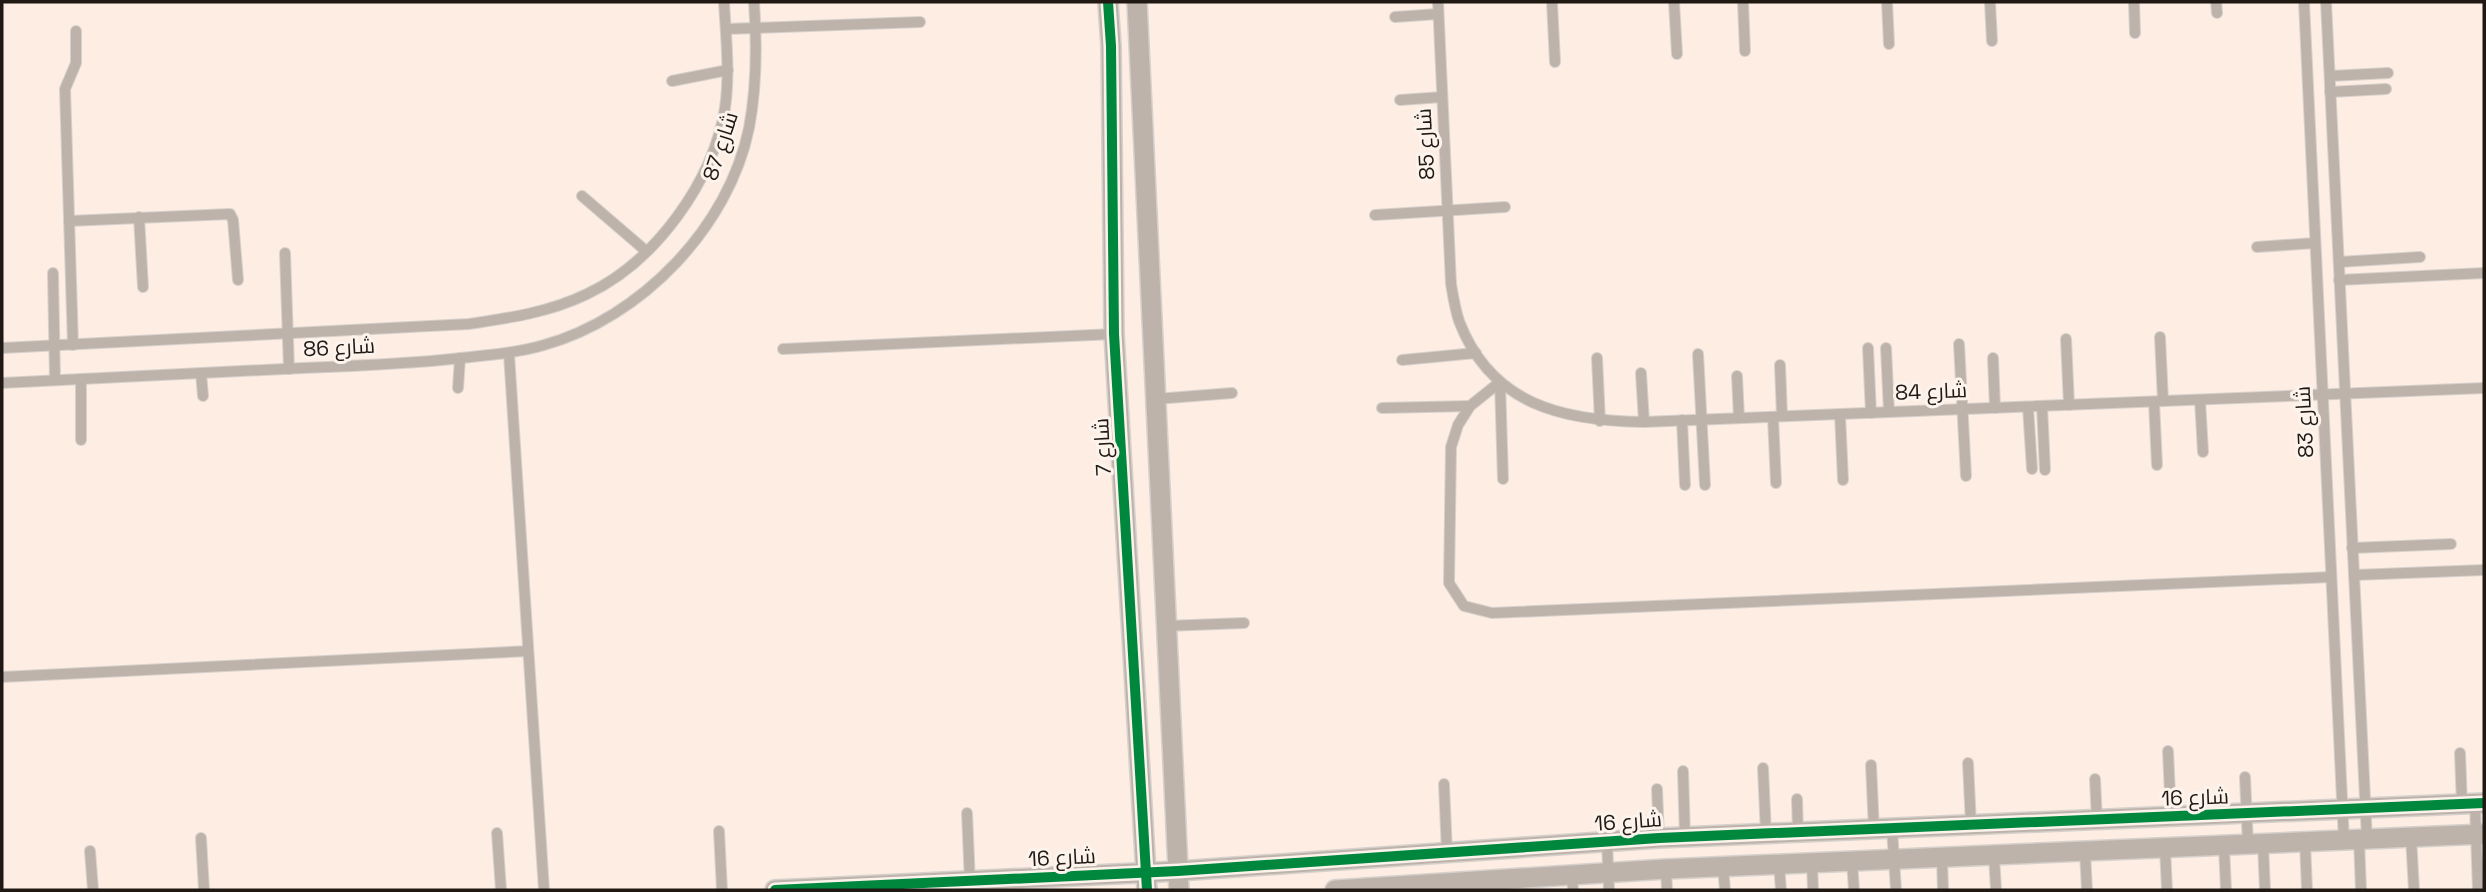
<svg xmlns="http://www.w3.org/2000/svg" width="2486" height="892" font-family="'Space Grotesk',Cairo,sans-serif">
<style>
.built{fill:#fdede2}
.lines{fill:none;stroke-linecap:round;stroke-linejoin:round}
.service-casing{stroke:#d6d1cd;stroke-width:12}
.minor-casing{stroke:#d6d1cd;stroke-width:22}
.service{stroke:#beb3aa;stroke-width:10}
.minor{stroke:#beb3aa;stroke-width:19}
.cycleway-casing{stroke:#fdf3ed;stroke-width:15}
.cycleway{stroke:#00873e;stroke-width:10}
.labels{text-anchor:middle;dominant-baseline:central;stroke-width:6;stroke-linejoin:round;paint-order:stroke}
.street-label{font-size:21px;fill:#201812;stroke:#fdf3ed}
</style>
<rect width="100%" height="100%" fill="#faf4f0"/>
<rect class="built" x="2" y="2" width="2482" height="888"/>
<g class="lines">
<g class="service-casing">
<g id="service">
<path d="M1438,2L1451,284C1453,296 1455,309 1459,321C1491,405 1563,421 1644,422L2484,388"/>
<polyline points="1552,2 1555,62"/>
<polyline points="1674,2 1677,54"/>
<polyline points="1743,2 1745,51"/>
<polyline points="1887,2 1889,44"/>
<polyline points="1990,2 1992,41"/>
<polyline points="2134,2 2135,33"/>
<polyline points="2216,2 2217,13"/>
<polyline points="2304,2 2344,841"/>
<polyline points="2326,2 2367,839"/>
<polyline points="1395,17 1438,14"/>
<polyline points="726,29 920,22"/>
<polyline points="2330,76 2388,73"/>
<polyline points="672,81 728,70"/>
<polyline points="2330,92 2386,89"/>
<polyline points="1400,100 1442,97"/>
<polyline points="582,196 646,251"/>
<polyline points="1375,215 1505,207"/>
<polyline points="139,217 143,287"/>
<polyline points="69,221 230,214 233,220 238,280"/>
<polyline points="2257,247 2315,243"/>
<polyline points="285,253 289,369"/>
<polyline points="2339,262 2420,257"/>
<polyline points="53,273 55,380"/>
<polyline points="2339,280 2484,273"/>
<polyline points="2160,337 2163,401"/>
<polyline points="2066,339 2069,405"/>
<polyline points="1959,344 1966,476"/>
<polyline points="73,345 65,89 76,63 76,31"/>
<path d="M2,348L469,324C510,318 550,312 587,294C655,262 713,182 725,108C730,73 726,37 724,2"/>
<polyline points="1868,348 1871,413"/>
<polyline points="1886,348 1889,412"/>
<polyline points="783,349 1114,334"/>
<polyline points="509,354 544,890"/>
<polyline points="1698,354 1705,485"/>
<polyline points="1597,358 1600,421"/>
<polyline points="1993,358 1995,408"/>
<polyline points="1402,360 1476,353"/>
<polyline points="1780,365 1782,416"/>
<polyline points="201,373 203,396"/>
<polyline points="1641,373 1644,422"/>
<polyline points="1737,376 1739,418"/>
<polyline points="81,379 81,440"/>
<polyline points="1500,382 1470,406 1458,425 1451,447 1449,583 1464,606 1492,613 2331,577"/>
<polyline points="1500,382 1503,479"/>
<path d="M2,383C102,378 202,373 303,368C356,366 408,364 461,358C489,355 517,353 544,345C641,318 729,227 749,128C757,86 757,44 754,2"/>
<polyline points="458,388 460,358"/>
<polyline points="1156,399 1232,393"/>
<polyline points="2200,400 2203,452"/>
<polyline points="2154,402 2157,465"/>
<polyline points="2042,406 2045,470"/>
<polyline points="2028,407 2032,469"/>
<polyline points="1382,408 1470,406"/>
<polyline points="1840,414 1843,480"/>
<polyline points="1773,417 1776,483"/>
<polyline points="1682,420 1685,485"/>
<polyline points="2352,548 2451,544"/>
<polyline points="2354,575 2484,570"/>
<polyline points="1166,626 1244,623"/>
<polyline points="2,677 528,651"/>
<polyline points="2168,751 2171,817"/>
<polyline points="2460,753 2462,805"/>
<polyline points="1968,763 1971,825"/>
<polyline points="1871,765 1874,830"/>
<polyline points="1763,768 1766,834"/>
<polyline points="1683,771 1685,837"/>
<polyline points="2245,777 2248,845"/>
<polyline points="2095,779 2097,821"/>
<polyline points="1444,784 1447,853"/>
<polyline points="1657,789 1659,838"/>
<polyline points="1797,799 1798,833"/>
<polyline points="2475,804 2478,890"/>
<polyline points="967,813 970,883"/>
<polyline points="1892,829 1896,890"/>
<polyline points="719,831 722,890"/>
<polyline points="497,833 501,890"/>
<polyline points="2411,837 2414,890"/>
<polyline points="201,838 204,890"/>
<polyline points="2359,840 2361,890"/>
<polyline points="1607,841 1609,890"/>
<polyline points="2305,842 2307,890"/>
<polyline points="2263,844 2265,890"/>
<polyline points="2224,846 2226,890"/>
<polyline points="2165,848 2167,890"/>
<polyline points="90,851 93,890"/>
<polyline points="2085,852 2087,890"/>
<polyline points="1994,856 1996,890"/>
<polyline points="1942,858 1943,890"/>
<polyline points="1852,862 1854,890"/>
<polyline points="1812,863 1813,890"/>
<polyline points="1779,865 1781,890"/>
<polyline points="1723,867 1725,890"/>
<polyline points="1666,869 1667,890"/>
<polyline points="1572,875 1573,890"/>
</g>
</g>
<g class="minor-casing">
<g id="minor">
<polyline points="1108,2 1111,46 1114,334 1147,890"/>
<polyline points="1137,2 1179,890"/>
<polyline points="775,890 1178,871 1659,838 2484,803"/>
<polyline points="1335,890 1666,869 2484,834"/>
</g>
</g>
<use href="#service" class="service"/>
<use href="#minor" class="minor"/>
<g class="cycleway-casing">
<g id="cycleway">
<polyline points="1108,2 1111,46 1114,334 1147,890"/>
<polyline points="775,890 1178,871 1659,838 2484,803"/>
</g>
</g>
<use href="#cycleway" class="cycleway"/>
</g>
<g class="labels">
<g class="street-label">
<text transform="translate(1425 144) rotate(-93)">شارع 85</text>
<text transform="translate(720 146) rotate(-72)">شارع 87</text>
<text transform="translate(339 347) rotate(-3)">شارع 86</text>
<text transform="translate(1931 391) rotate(-2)">شارع 84</text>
<text transform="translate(2304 422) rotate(-93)">شارع 83</text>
<text transform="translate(1102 447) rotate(-93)">شارع 7</text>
<text transform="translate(2195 797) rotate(-2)">شارع 16</text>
<text transform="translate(1628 821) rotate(-4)">شارع 16</text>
<text transform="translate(1062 857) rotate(-3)">شارع 16</text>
</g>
</g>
<rect width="2486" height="892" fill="none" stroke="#201812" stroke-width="7"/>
</svg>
